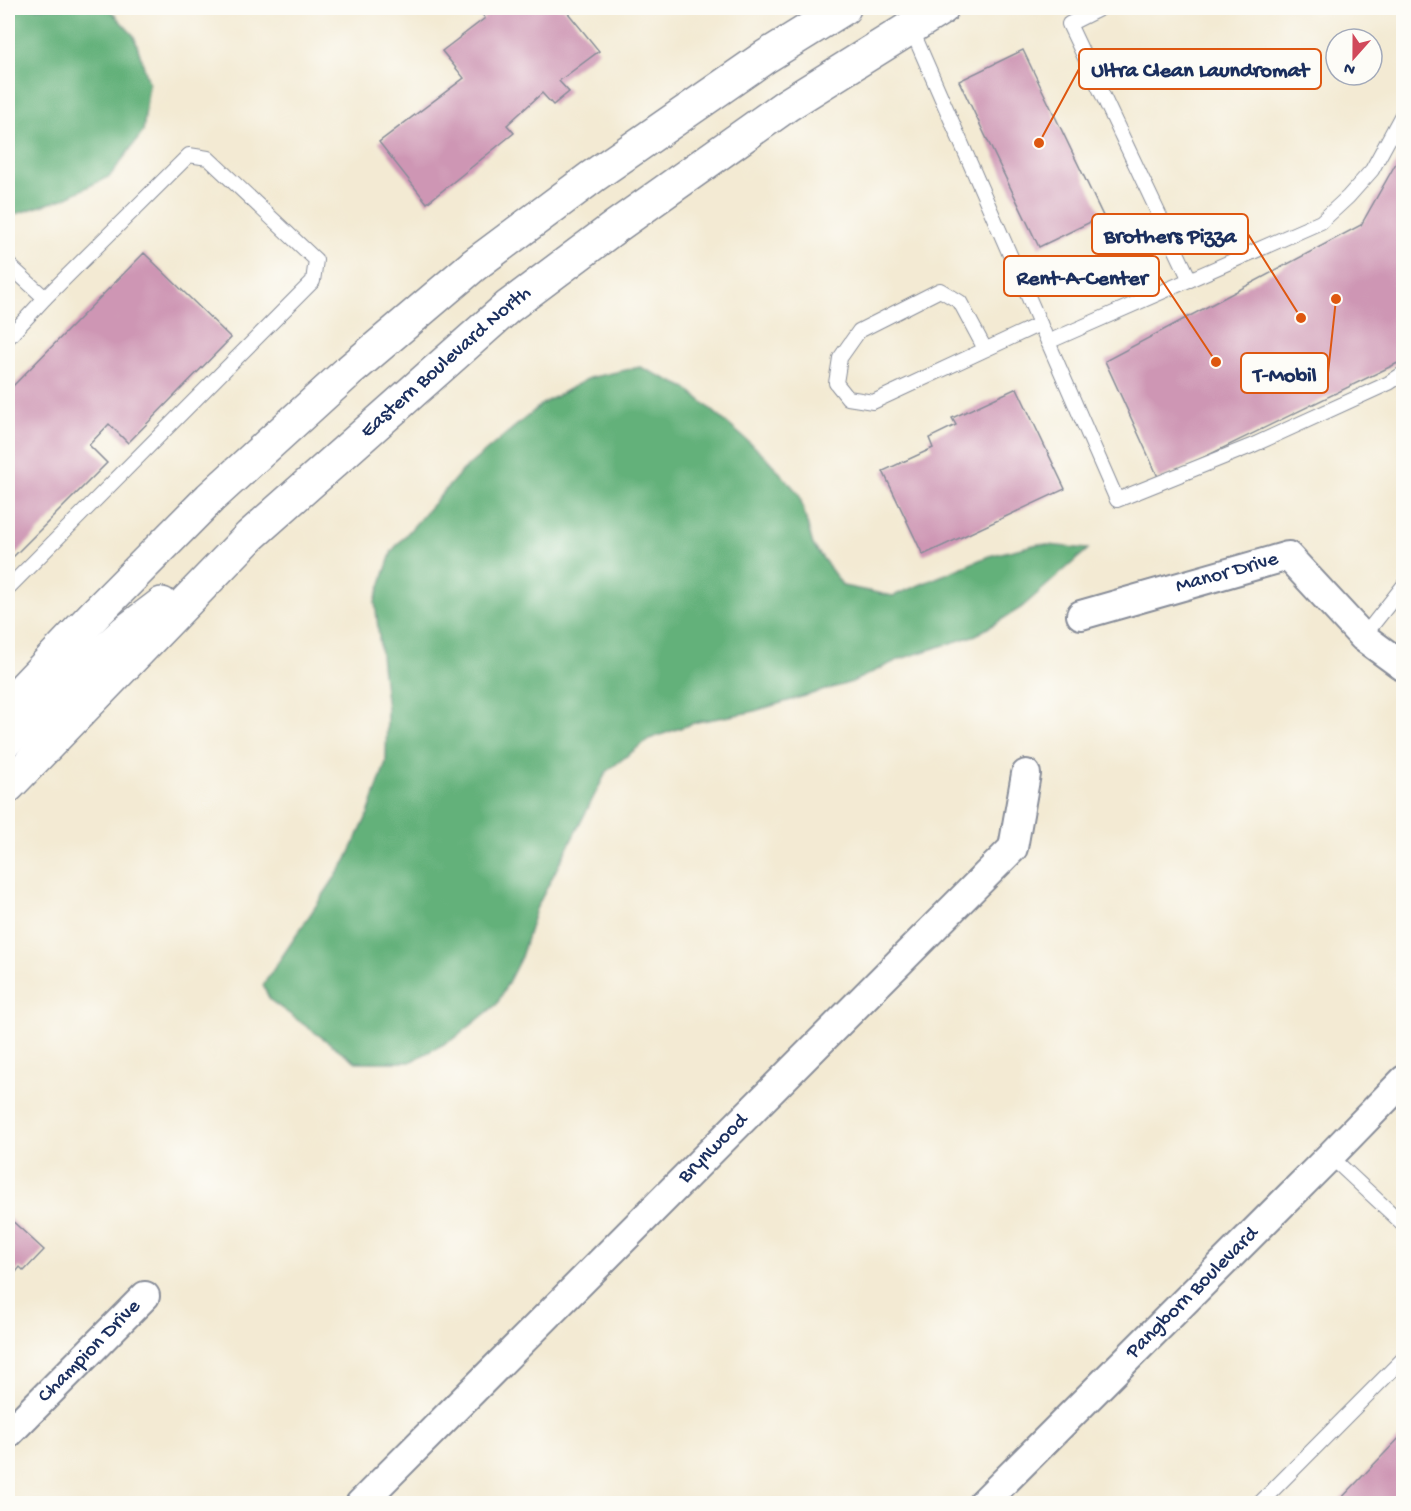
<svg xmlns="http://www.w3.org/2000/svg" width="1411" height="1511" font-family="'Gochi Hand',sans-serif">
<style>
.forest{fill:#64b17a;stroke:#40706c;stroke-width:1.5}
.building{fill:#ce96b4}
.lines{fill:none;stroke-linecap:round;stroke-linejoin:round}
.lane-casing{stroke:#878c98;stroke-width:16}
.street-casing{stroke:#878c98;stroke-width:32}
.primary-casing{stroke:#878c98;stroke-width:36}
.lane{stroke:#fff;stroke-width:14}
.street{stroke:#fff;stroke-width:28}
.primary{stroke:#fff;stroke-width:33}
.labels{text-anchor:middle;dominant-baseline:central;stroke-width:5;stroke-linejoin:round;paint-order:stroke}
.street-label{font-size:21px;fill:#1b2f5e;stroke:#fdfcf7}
.leader{fill:none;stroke:#de5710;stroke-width:2}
.callout-dot{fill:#de5710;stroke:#fdfcf7;stroke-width:2}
.callout{fill:#fdfcf7;stroke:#de5710;stroke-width:2}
.callout-label{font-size:22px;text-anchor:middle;font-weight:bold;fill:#1b2f5e}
</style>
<rect width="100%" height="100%" fill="#fdfcf7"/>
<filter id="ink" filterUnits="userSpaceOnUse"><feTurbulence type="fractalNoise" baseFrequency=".0167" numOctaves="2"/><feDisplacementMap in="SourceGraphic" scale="12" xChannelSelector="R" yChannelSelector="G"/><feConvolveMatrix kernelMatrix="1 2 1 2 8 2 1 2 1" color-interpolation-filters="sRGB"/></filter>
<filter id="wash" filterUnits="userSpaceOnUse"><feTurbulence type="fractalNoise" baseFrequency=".008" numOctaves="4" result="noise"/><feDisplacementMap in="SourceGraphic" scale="24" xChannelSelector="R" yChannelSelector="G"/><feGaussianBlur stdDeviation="1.35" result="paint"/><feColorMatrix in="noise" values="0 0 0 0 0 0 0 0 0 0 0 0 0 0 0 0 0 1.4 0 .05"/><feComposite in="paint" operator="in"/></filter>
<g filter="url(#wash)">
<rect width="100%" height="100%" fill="#f3ead3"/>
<g class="forest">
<polygon points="8,8 108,8 134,36 149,83 143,132 110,176 63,199 13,215 8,212"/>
<polygon points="640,367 686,388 764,455 799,494 813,545 843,586 893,596 989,556 1038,544 1088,549 1021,608 976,635 900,659 852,682 751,712 697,722 649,739 607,771 536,909 521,957 497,1004 455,1038 410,1062 356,1062 270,1000 263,985 346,861 368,814 386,762 387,709 375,601 392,551 462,471 542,404 589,378"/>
</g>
<g id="blocks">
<g class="building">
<polygon points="477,8 564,8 599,51 559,81 569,92 553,105 542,93 507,125 514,133 427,203 379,142 464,78 442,51 485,18"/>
<polygon points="1023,50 1103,216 1039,247 959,81"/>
<polygon points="1404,149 1404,360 1159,479 1105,361 1361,225"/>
<polygon points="144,253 231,338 128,443 109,424 89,445 107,463 8,562 8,391"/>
<polygon points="1017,388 1065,489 923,555 883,471 933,448 929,438 956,425 952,418"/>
<polygon points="8,1217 44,1250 24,1271 20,1267 8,1282"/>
<polygon points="1404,1433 1404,1504 1336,1504"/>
</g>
</g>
</g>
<g filter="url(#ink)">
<use href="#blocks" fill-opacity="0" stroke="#878c98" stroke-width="1.5"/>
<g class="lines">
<g class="lane-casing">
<g id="lane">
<polyline points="1101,8 1069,24 1190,280"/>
<polyline points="911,28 1117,500 1251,446 1389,383 1404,373"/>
<polyline points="8,264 45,298 189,155 208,158 316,260 313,281 8,588"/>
<polyline points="8,338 45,298"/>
<polyline points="1048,342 1321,222 1348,197 1372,170 1404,111"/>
<polyline points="985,349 960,302 940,290 859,331 840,358 836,383 848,398 873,402 1040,324"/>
<polyline points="1363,637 1404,585"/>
<polyline points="1330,1156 1404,1225"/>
<polyline points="1259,1504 1404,1358"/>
</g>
</g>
<g class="street-casing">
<g id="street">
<path id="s1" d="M1081,615L1288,556L1363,637L1404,667"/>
<path id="s2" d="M8,1434L145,1296"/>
<path id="s3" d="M360,1504L1013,848L1026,774"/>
<path id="s4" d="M982,1504L1330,1156L1404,1080"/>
</g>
</g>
<g class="primary-casing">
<g id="primary">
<polyline points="8,705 97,612 210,498 348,372 474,265 592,177 765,57 844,8"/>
<polyline points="8,739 125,632 162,604"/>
<path id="s5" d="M8,786L250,536L508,307L615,227L787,105L942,8"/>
</g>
</g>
<use href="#lane" class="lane"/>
<use href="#street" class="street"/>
<use href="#primary" class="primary"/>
</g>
</g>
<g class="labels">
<g class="street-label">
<text stroke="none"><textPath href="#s5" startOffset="610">Eastern Boulevard North</textPath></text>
<text stroke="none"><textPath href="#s1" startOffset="152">Manor Drive</textPath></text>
<text stroke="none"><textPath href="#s3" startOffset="501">Brynwood</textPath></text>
<text stroke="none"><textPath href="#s4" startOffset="298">Pangborn Boulevard</textPath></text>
<text stroke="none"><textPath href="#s2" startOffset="116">Champion Drive</textPath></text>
</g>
</g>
<path class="leader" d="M1039 143L1079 69M1301 318L1248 234M1216 362L1159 276M1336 299L1328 373"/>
<g class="callout-dot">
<circle cx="1039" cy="143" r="6"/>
<circle cx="1301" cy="318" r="6"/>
<circle cx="1216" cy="362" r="6"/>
<circle cx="1336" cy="299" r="6"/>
</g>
<g class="callout">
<rect x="1079" y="49" width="242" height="40" rx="6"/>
<rect x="1092" y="214" width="156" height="40" rx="6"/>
<rect x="1004" y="256" width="155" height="40" rx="6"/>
<rect x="1241" y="353" width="87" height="40" rx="6"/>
</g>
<g class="callout-label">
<text x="1200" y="76">Ultra Clean Laundromat</text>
<text x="1170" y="242">Brothers Pizza</text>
<text x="1082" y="284">Rent-A-Center</text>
<text x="1285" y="381">T-Mobil</text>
</g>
<rect width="1411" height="1511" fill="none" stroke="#fdfcf7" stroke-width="30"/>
<g transform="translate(1354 57) rotate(201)"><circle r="28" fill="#fdfcf7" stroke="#a3aaba" stroke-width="1.5"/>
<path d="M0-4.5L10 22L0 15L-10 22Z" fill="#d1495b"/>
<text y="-9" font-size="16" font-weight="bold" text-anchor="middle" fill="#1b2f5e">N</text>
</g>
</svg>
